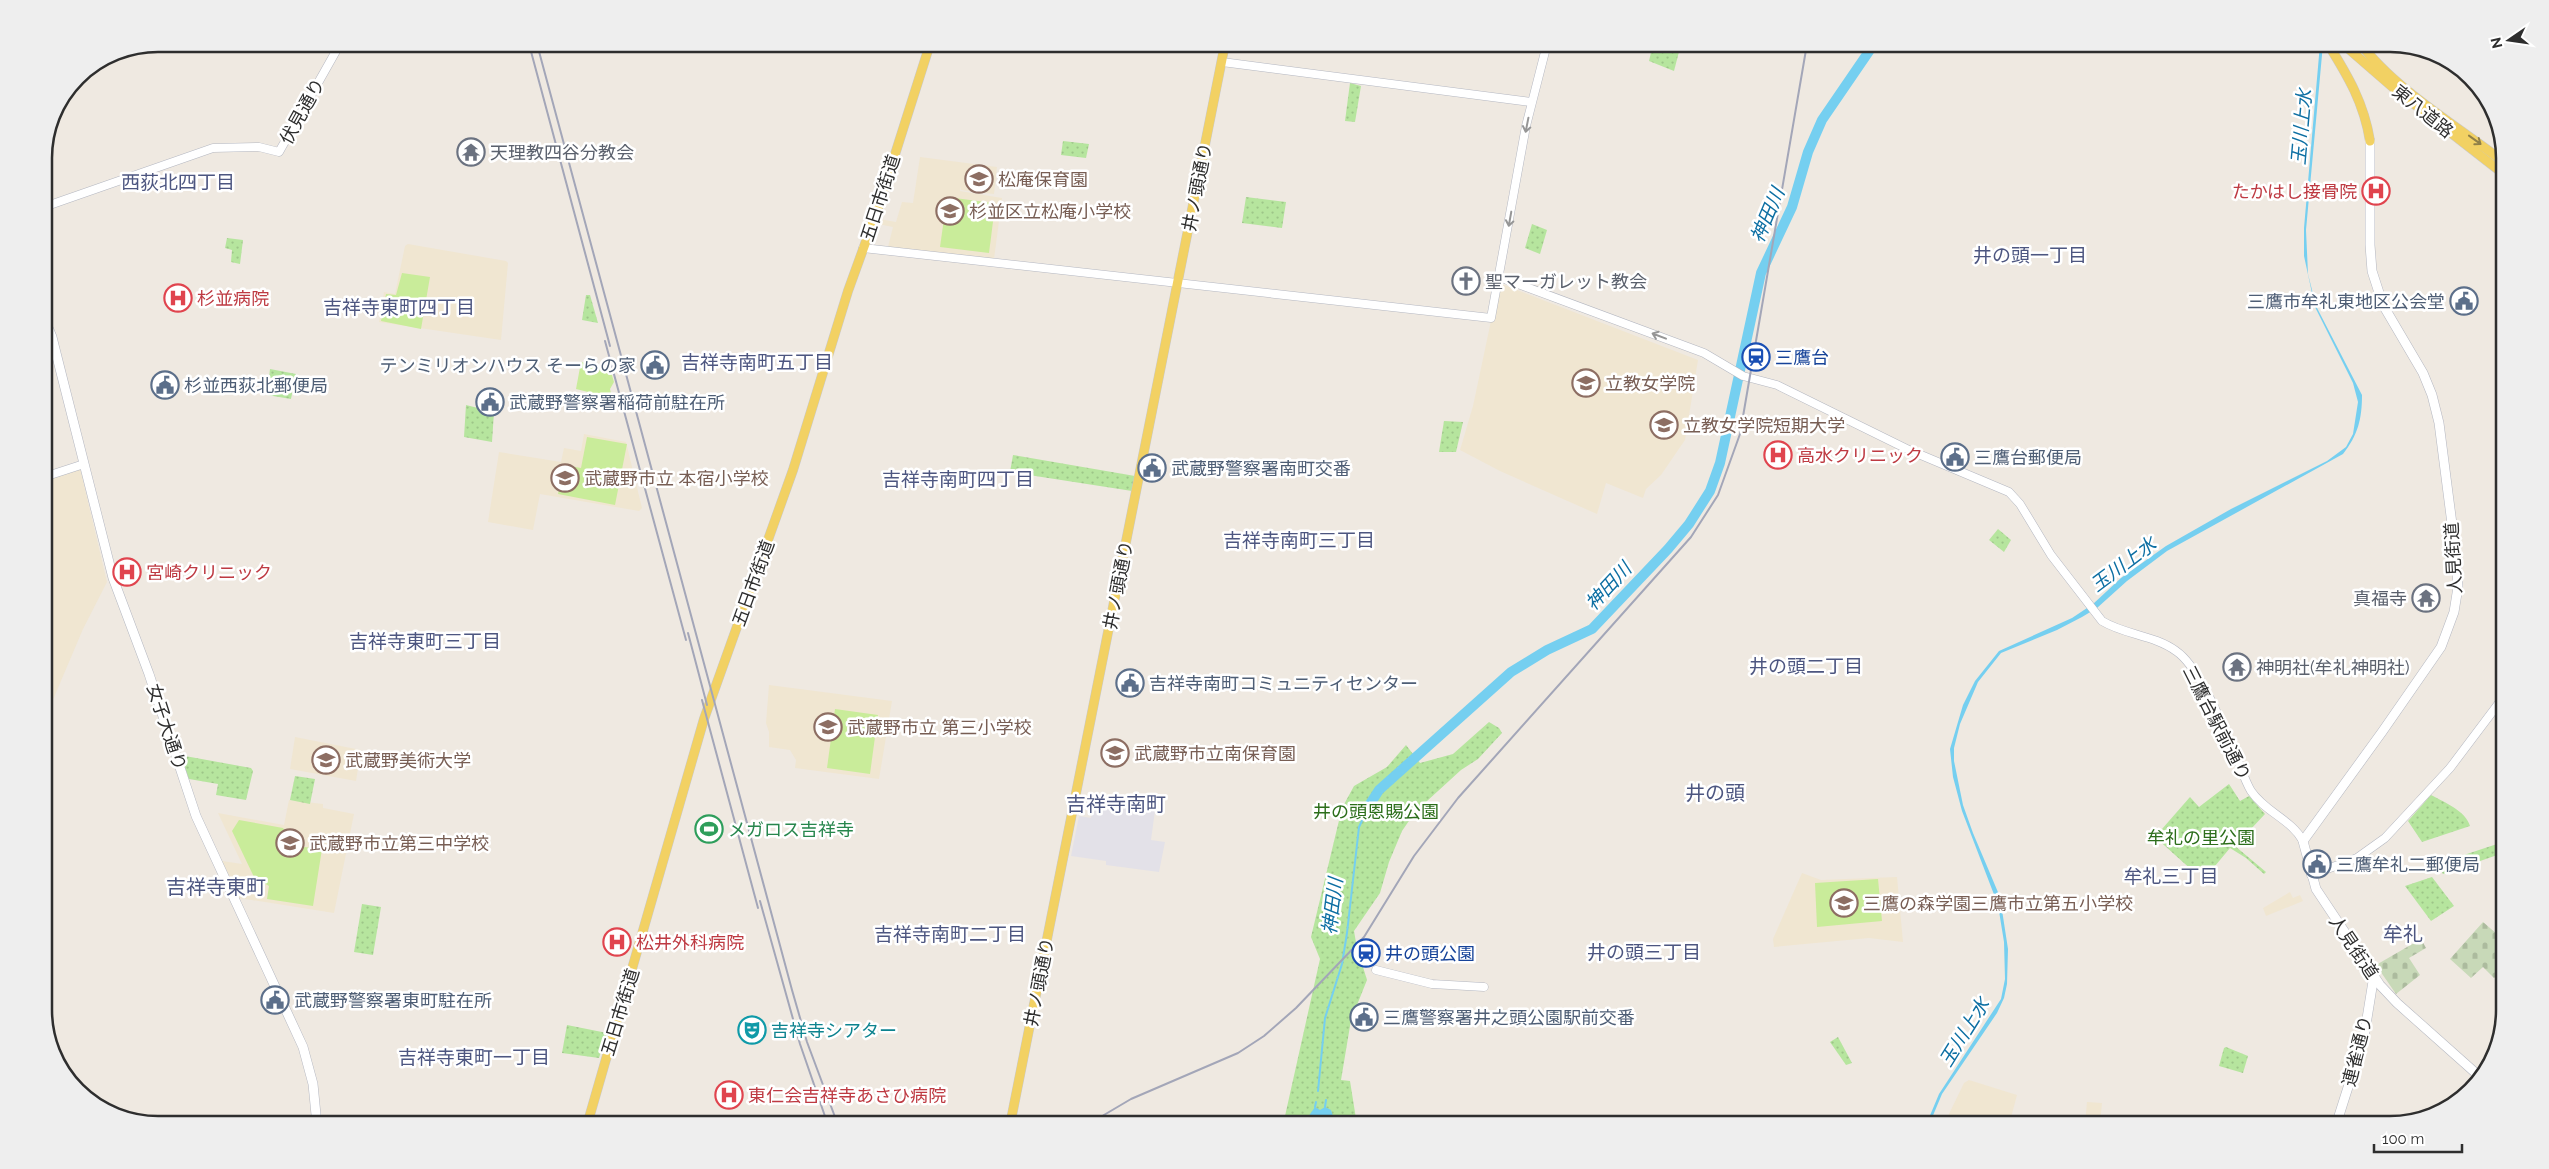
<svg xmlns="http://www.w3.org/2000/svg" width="2549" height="1169" font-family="Raleway,'Noto Sans JP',sans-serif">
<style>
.industrial{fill:#e3e1e8}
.education{fill:#f0e6d1}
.cemetery{fill:url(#cemetery-stones)}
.park{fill:url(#park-dots)}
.pitch{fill:#c9ec9a}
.water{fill:#75cff0}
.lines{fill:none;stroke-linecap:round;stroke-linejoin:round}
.stream{stroke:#75cff0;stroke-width:2}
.river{stroke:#75cff0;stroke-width:10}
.tertiary-casing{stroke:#b4b7c1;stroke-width:9}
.secondary-casing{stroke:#b4b7c1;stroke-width:10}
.primary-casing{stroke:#c9c9c9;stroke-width:10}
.tertiary{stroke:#fff;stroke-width:8}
.secondary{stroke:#fff;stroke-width:9}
.primary{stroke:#f2d163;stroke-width:9}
.rail{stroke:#a3a6b8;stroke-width:2}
.oneway{stroke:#969696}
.oneway2{stroke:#908048}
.labels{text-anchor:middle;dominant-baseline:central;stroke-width:5;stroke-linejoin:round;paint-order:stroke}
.street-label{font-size:18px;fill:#2e2e2e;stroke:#fff}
.worship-label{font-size:18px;fill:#5b616d;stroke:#fff;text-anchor:start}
.education-label{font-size:18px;fill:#785e54;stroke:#fff;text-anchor:start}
.health-label{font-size:18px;fill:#be3a42;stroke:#fff;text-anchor:start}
.service-label{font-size:18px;fill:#4e5e75;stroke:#fff;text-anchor:start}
.transit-label{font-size:18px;fill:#164399;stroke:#fff;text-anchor:start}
.park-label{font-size:18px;fill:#2c6e1b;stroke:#fff}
.leisure-label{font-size:18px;fill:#27864d;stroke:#fff;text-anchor:start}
.culture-label{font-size:18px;fill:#0d838f;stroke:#fff;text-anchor:start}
.water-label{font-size:19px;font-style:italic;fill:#0d6fa3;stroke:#fff}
.neighbourhood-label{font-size:19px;fill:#4d5680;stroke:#fff}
.quarter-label{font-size:20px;fill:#4d5680;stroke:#fff}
.rim{fill:none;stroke:#2e2e2e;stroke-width:2.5}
</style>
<defs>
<pattern id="cemetery-stones" width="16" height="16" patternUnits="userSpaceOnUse" patternTransform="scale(1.25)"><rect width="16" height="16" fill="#c8d9b8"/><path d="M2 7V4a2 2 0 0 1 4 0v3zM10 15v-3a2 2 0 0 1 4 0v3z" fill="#acbb9e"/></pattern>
<pattern id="park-dots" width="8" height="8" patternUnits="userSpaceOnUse" patternTransform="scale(1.25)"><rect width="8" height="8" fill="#b6e59e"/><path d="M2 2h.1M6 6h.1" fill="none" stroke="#9dc588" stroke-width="1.8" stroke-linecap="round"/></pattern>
</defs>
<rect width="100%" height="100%" fill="#efe9e1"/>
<polygon class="industrial" points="1103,797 1156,803 1151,840 1165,842 1159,872 1106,865 1106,861 1071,856 1079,816 1091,818 1094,801 1102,802"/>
<g class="education">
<polygon points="920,157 997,167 994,194 961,190 961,186 960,191 1002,198 994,259 888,247 893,227 878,224 879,219 896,222 902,202 913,203"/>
<polygon points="408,244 506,261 508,263 501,340 379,322 384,292 395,294 405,246"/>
<polygon points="1499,283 1698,360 1685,440 1661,475 1646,489 1643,498 1606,483 1597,514 1500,471 1460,450 1473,406"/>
<polygon points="584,434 626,442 642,508 639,511 540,494 533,530 488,522 499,452 561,462 564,448 581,451"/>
<polygon points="80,468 107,582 83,629 44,721 44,480"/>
<polygon points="769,685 892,701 879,779 795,768 796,760 790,750 769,747 769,732 766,723"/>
<polygon points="295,737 361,750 356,781 290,769"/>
<polygon points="289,800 323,804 323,808 354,814 334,913 239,898 222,861 242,864 218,813 284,825"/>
<polygon points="1802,873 1821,880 1897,877 1903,942 1869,938 1774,947 1773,939"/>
<polygon points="2290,892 2293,898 2300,895 2303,901 2266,916 2263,908"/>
<polygon points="1969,1080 2017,1095 2009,1125 1963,1125 1963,1121 1948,1116 1964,1083"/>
<polygon points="2087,1102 2102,1103 2100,1124 2085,1123"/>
</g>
<g class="cemetery">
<polygon points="2483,922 2505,941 2505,968 2494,978 2483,967 2471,978 2450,959"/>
<polygon points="2421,939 2426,948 2409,958 2420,975 2396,994 2376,965"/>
</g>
<g class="park">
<polygon points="1653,44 1681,44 1674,71 1649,61"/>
<polygon points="1350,83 1361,86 1355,122 1345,121"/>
<polygon points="1063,141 1089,144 1086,158 1061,155"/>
<polygon points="1246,197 1286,202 1282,228 1242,223"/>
<polygon points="1532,224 1547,230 1540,254 1525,248"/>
<polygon points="227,238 243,240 240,264 231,262 232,250 225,248"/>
<polygon points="586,295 590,295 598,323 582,320"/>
<polygon points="270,369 296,374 291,399 267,395"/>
<polygon points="466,405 494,412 492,442 464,437"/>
<polygon points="1444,421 1463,422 1456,452 1439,452"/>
<polygon points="1013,455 1135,476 1132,491 1010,472"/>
<polygon points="1998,529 2011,540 2004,552 1989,540"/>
<polygon points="1489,722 1499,728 1502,733 1478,759 1461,770 1415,812 1402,831 1389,862 1380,893 1354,931 1358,954 1354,959 1363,967 1367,980 1351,1020 1341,1080 1350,1081 1357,1125 1283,1125 1320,959 1311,937 1342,808 1354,786 1387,767 1406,745 1420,763 1453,754"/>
<polygon points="185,756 251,768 253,771 246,800 216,795 218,784 189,779 182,760"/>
<polygon points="295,776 315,779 310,804 290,800"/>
<polygon points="2229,784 2240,801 2249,796 2265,814 2235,846 2266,872 2264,874 2246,858 2230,848 2215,866 2194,872 2155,837 2190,797 2199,807"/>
<path d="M2431,795C2444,802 2466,811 2470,826L2422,842L2408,821Z"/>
<polygon points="2500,843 2503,853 2443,874 2437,864"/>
<polygon points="2432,877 2454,906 2431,921 2405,886"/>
<polygon points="362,904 381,907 373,955 354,952"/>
<polygon points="567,1025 607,1033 599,1058 562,1053"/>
<polygon points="1838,1037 1852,1063 1846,1065 1830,1042"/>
<polygon points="2226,1047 2248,1056 2243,1073 2219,1066 2224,1048"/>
</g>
<g class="pitch">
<polygon points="947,197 993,203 994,214 989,253 940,247"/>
<polygon points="402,273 430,277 421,329 381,321 386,294 396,295"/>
<polygon points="581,362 610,369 614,382 610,389 612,398 576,389"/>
<polygon points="587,437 627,444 615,505 558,494 564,465 581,468"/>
<polygon points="835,709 878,715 870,774 827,768"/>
<polygon points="239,820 283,828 295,846 322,849 313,906 267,899 269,886 254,877 232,831"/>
<polygon points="1878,879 1882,921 1817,927 1815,883"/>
</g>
<g class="water">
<path d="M2320,44H2323L2306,230L2308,274L2316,306L2362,395C2362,419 2358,435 2343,454L2167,551L2127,581L2097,608L2082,617L2057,630L2001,653L1978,682L1960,724L1954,748V761L1963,805L1973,833L2000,897L2008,949L2007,984L2004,998L1997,1013L1942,1094L1929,1125H1926L1939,1094L2001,999L2005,979L2004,942L1998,905L1962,811L1953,777L1950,749L1963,705L1975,681L1999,651L2072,618L2093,604L2121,578L2166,546L2231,509L2327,461L2346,447L2353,434L2358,402L2353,383L2315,307L2304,256V228Z"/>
<polygon points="1315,1107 1320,1110 1325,1107 1331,1110 1334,1119 1332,1125 1307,1125 1308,1117"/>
</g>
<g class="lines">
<g class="stream">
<polyline points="1318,1091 1325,1018 1342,964 1347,933 1359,827 1370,804"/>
<polyline points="1315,1107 1316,1102"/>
<polyline points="1325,1107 1326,1100"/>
</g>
<polyline class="river" points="1370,804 1379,790 1511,672 1547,650 1592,629 1668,549 1689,524 1710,491 1720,463 1761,273 1792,207 1808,152 1822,120 1874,44"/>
<g class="tertiary-casing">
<g id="tertiary">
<polyline points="1222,62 1531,102"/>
<polyline points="44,207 213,148 259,147 279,152 340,44"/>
<polyline points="863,248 1491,318 1526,126 1547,44"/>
<path d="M1499,281L1502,278L1704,353L1743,376L1777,385L1909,450L2009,492L2020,504L2051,555L2102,621C2125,635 2154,635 2176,651C2200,667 2224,729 2236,756C2241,768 2245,781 2251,791C2265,812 2292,820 2303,841"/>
<polyline points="44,477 84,464"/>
<polyline points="2311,875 2357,858 2385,838 2450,768 2505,695"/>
<polyline points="1376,970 1432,984 1484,987"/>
</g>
</g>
<g class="secondary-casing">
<g id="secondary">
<polyline points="2370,141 2370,245 2372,271 2383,305 2423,373 2432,395 2439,423 2456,555 2458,587 2454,612 2441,647 2382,732 2303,841 2316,889 2380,985 2397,1003 2479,1076"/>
<polyline points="44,318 52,337 113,578 149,674 196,816 303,1047 313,1084 317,1125"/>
<polyline points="2336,1125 2364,1037 2374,975"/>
</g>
</g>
<g class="primary-casing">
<g id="primary">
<path d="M2328,44C2348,76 2364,103 2370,141"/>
<polyline points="2343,44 2396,90 2505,175"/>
<path d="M2361,44C2394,89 2460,128 2505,163"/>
<polyline points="587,1125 704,719 793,470 848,291 878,208 930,44"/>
<polyline points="1010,1125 1225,44"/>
</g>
</g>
<use href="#tertiary" class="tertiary"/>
<use href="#secondary" class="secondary"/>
<use href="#primary" class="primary"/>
<g class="rail">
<polyline points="529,44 610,346"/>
<polyline points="537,44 792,990 807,1042 838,1125"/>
<polyline points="605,341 686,640"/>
<polyline points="688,633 707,705"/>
<polyline points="702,700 758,908"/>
<polyline points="760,901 800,1044 828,1125"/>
<polyline points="1087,1125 1131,1099 1238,1053 1264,1036 1296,1008 1364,937 1414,856 1458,798 1691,537 1718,495 1740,434 1807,44"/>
</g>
</g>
<defs><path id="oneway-shaft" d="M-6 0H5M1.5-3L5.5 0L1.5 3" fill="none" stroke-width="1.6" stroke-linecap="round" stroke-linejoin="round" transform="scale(1.25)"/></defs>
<g class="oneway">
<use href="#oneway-shaft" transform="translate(1527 125) rotate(101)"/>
<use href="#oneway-shaft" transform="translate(1510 219) rotate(100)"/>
<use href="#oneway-shaft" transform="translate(1659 336) rotate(-159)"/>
</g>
<use class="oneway2" href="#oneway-shaft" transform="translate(2475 140) rotate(36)"/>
<defs>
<g id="temple-ring" transform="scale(1.4375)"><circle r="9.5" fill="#fff" stroke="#6b7280" stroke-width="1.5"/><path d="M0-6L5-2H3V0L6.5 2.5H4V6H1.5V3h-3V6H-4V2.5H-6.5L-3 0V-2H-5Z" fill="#6b7280"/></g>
<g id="school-ring" transform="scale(1.4375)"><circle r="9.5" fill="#fff" stroke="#8d6e63" stroke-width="1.5"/><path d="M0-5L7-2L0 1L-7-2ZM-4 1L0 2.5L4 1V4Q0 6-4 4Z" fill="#8d6e63"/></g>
<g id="hospital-ring" transform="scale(1.4375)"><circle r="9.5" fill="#fff" stroke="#e0444e" stroke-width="1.5"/><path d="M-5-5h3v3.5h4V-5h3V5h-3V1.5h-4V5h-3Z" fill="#e0444e"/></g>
<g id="church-ring" transform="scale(1.4375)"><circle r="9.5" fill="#fff" stroke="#6b7280" stroke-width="1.5"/><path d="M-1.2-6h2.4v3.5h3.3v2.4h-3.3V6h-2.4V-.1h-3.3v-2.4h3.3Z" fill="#6b7280"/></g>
<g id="civic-ring" transform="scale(1.4375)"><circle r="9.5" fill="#fff" stroke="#5c6f8a" stroke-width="1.5"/><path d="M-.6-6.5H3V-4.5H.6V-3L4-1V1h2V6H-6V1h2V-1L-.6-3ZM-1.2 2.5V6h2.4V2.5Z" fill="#5c6f8a"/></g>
<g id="station-ring" transform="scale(1.4375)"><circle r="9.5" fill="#fff" stroke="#1a4fb4" stroke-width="1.5"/><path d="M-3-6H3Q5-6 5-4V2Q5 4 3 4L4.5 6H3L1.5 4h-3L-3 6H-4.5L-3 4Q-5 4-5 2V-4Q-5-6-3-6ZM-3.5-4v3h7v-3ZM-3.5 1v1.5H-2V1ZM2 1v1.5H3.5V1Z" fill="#1a4fb4"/></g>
<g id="university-ring" transform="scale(1.4375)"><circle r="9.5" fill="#fff" stroke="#8d6e63" stroke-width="1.5"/><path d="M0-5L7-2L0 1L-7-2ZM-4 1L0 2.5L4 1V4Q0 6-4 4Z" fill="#8d6e63"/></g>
<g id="stadium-ring" transform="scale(1.4375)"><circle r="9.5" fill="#fff" stroke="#2e9e5b" stroke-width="1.5"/><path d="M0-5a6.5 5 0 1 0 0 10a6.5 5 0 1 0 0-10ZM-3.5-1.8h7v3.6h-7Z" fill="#2e9e5b"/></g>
<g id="theatre-ring" transform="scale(1.4375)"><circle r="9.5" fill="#fff" stroke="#0f9aa8" stroke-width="1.5"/><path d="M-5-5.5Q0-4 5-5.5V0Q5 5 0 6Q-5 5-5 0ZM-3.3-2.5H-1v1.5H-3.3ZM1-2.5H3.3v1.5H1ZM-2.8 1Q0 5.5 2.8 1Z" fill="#0f9aa8"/></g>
</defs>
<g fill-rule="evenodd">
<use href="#temple-ring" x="471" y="152"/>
<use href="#school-ring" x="979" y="179"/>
<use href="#hospital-ring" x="2376" y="191"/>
<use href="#school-ring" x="950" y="211"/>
<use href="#church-ring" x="1466" y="281"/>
<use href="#hospital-ring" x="178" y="298"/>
<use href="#civic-ring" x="2464" y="301"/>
<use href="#station-ring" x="1756" y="357"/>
<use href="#civic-ring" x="655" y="365"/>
<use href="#school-ring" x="1586" y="383"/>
<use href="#civic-ring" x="165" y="385"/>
<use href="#civic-ring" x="490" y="402"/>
<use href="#university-ring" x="1664" y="425"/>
<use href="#hospital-ring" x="1778" y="455"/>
<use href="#civic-ring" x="1955" y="457"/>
<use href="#civic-ring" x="1152" y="468"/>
<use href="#school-ring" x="565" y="478"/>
<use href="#hospital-ring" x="127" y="572"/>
<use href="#temple-ring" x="2426" y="598"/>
<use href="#temple-ring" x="2237" y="667"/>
<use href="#civic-ring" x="1130" y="683"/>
<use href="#school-ring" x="828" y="727"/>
<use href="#school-ring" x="1115" y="753"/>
<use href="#university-ring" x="326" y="760"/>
<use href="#stadium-ring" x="709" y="829"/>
<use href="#school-ring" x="290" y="843"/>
<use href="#civic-ring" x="2317" y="864"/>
<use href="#school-ring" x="1844" y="903"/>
<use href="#hospital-ring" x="617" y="942"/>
<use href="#station-ring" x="1366" y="953"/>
<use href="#civic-ring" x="275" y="1000"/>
<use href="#civic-ring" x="1364" y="1017"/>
<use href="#theatre-ring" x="752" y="1030"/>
<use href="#hospital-ring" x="729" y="1095"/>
</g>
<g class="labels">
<g class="street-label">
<text transform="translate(302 111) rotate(-61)">伏見通り</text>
<text transform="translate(2423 111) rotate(39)">東八道路</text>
<text transform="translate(1197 187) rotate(-79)">井ノ頭通り</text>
<text transform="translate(880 198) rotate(-72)">五日市街道</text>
<text transform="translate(2453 558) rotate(-93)">人見街道</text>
<text transform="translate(753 583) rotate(-70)">五日市街道</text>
<text transform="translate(1118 585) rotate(-79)">井ノ頭通り</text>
<text transform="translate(2217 723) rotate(63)">三鷹台駅前通り</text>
<text transform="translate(167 727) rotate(72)">女子大通り</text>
<text transform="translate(2354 947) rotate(56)">人見街道</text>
<text transform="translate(1039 982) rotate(-79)">井ノ頭通り</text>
<text transform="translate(620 1012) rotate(-73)">五日市街道</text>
<text transform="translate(2357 1051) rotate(-76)">連雀通り</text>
</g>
<g class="worship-label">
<text x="490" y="152">天理教四谷分教会</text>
<text x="1485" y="281">聖マーガレット教会</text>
<text x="2407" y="598" text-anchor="end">真福寺</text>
<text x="2256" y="667">神明社(牟礼神明社)</text>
</g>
<g class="education-label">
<text x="998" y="179">松庵保育園</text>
<text x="969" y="211">杉並区立松庵小学校</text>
<text x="1605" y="383">立教女学院</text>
<text x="1683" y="425">立教女学院短期大学</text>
<text x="584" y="478">武蔵野市立 本宿小学校</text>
<text x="847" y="727">武蔵野市立 第三小学校</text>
<text x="1134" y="753">武蔵野市立南保育園</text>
<text x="345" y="760">武蔵野美術大学</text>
<text x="309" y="843">武蔵野市立第三中学校</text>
<text x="1863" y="903">三鷹の森学園三鷹市立第五小学校</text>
</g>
<g class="health-label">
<text x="2357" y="191" text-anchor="end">たかはし接骨院</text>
<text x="197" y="298">杉並病院</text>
<text x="1797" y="455">高水クリニック</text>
<text x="146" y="572">宮崎クリニック</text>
<text x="636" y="942">松井外科病院</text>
<text x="748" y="1095">東仁会吉祥寺あさひ病院</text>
</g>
<g class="service-label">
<text x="2445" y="301" text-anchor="end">三鷹市牟礼東地区公会堂</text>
<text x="636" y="365" text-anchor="end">テンミリオンハウス そーらの家</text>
<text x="184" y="385">杉並西荻北郵便局</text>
<text x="509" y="402">武蔵野警察署稲荷前駐在所</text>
<text x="1974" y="457">三鷹台郵便局</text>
<text x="1171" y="468">武蔵野警察署南町交番</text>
<text x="1149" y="683">吉祥寺南町コミュニティセンター</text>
<text x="2336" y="864">三鷹牟礼二郵便局</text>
<text x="294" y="1000">武蔵野警察署東町駐在所</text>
<text x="1383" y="1017">三鷹警察署井之頭公園駅前交番</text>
</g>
<g class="transit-label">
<text x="1775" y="357">三鷹台</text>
<text x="1385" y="953">井の頭公園</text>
</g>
<g class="park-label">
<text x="1376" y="811">井の頭恩賜公園</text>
<text x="2201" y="837">牟礼の里公園</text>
</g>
<g class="leisure-label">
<text x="728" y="829">メガロス吉祥寺</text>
</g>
<g class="culture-label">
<text x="771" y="1030">吉祥寺シアター</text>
</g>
<g class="water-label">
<text transform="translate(2301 127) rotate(-85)">玉川上水</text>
<text transform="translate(1767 215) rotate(-67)">神田川</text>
<text transform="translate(2123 564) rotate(-37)">玉川上水</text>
<text transform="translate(1608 586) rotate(-47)">神田川</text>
<text transform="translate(1332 906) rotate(-83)">神田川</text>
<text transform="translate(1964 1032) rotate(-58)">玉川上水</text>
</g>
<g class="neighbourhood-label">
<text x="178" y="182">西荻北四丁目</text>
<text x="2030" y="255">井の頭一丁目</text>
<text x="399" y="307">吉祥寺東町四丁目</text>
<text x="757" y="362">吉祥寺南町五丁目</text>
<text x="958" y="479">吉祥寺南町四丁目</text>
<text x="1299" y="540">吉祥寺南町三丁目</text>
<text x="425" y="641">吉祥寺東町三丁目</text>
<text x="1806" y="666">井の頭二丁目</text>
<text x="2171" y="876">牟礼三丁目</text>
<text x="950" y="934">吉祥寺南町二丁目</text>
<text x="1644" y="952">井の頭三丁目</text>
<text x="474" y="1057">吉祥寺東町一丁目</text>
</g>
<g class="quarter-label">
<text x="1715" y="793">井の頭</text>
<text x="1116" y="804">吉祥寺南町</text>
<text x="216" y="887">吉祥寺東町</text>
<text x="2403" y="934">牟礼</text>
</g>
</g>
<path d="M0 0H2549V1169H0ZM158 52H2390A106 106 0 0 1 2496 158V1010A106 106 0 0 1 2390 1116H158A106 106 0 0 1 52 1010V158A106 106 0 0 1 158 52Z" fill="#eee" fill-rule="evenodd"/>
<path class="rim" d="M158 52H2390A106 106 0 0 1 2496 158V1010A106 106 0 0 1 2390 1116H158A106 106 0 0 1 52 1010V158A106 106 0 0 1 158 52Z"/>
<g transform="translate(2509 40) rotate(257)" stroke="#ffffff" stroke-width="4" paint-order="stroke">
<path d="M0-4L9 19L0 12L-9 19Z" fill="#2e2e2e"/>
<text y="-8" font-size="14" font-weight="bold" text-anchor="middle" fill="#2e2e2e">N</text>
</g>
<path d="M2374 1144v8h88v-8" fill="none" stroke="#2e2e2e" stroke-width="2.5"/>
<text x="2382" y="1144" font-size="15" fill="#2e2e2e" stroke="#ffffff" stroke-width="4" paint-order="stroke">100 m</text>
</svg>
